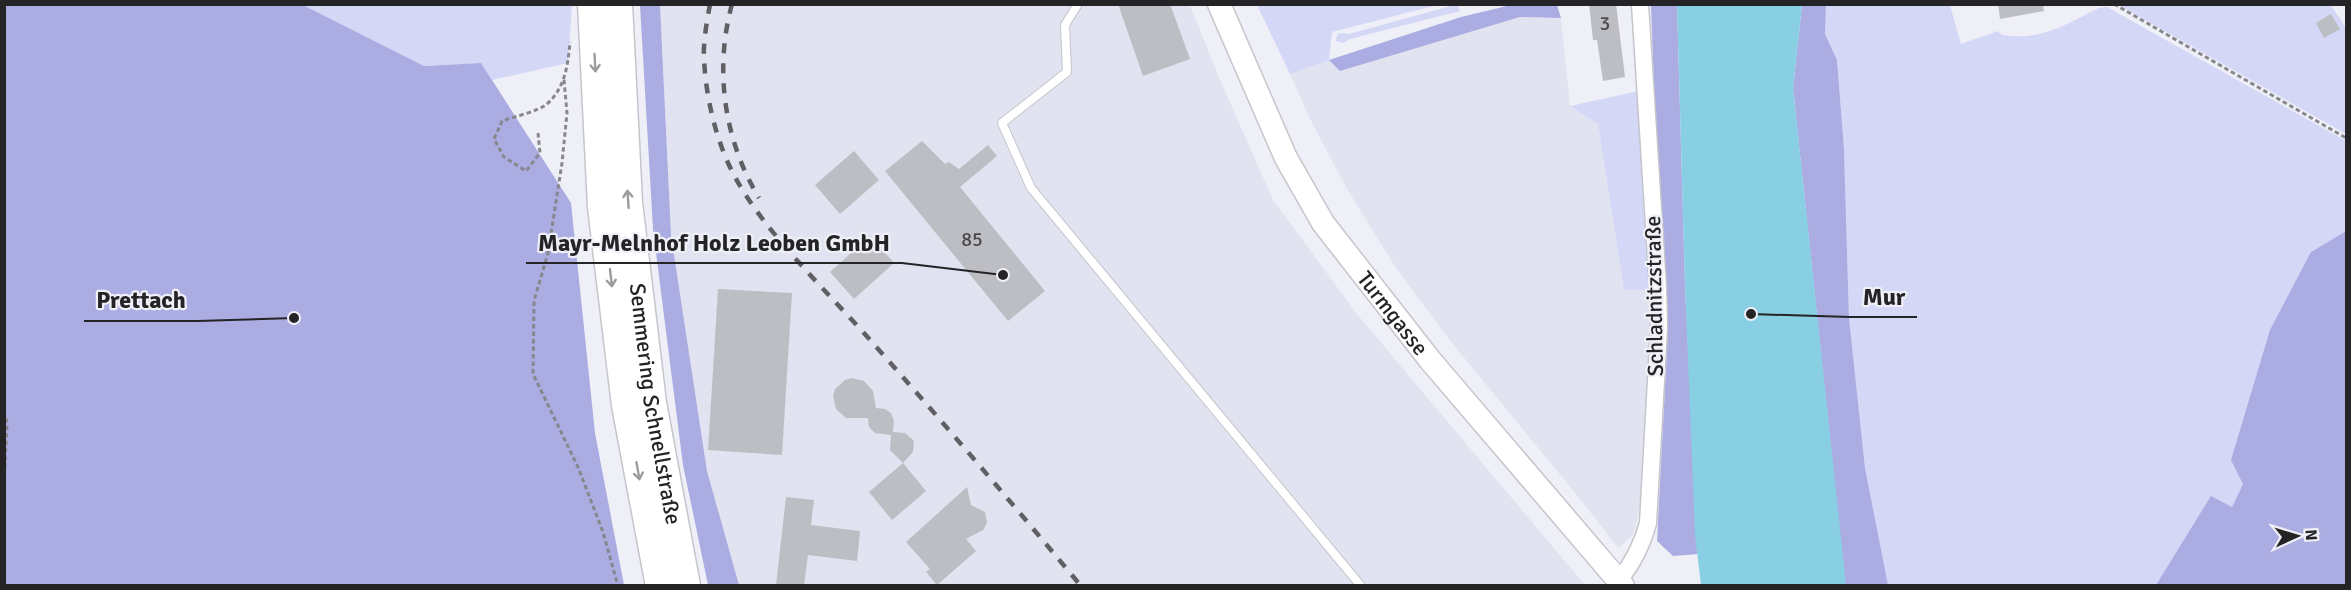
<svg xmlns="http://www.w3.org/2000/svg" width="2351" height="590" font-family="Signika,sans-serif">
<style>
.built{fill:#e2e3f1}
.green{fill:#d4d7f6}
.forest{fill:#aaace2}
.water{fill:#89cfe4}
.building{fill:#bdbdc4}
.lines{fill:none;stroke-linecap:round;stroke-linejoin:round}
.lane-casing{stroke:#c5c5cc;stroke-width:10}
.street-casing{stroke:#c5c5cc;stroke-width:19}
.secondary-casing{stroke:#c5c5cc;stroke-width:25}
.highway-casing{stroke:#c5c5cc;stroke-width:31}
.path{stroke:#87878c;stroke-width:3;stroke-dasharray:4.5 3;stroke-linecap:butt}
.lane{stroke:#fff;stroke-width:8}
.street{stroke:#fff;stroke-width:16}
.secondary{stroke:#fff;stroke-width:22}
.highway{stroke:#fff;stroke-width:28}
.rail{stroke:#5f5f64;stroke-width:4.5;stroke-dasharray:10 10;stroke-linecap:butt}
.oneway{stroke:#9c9c9e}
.labels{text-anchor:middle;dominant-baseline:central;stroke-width:4.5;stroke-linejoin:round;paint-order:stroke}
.number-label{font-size:20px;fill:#4a4a4e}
.street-label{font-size:22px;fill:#242427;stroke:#eff0f7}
.leader{fill:none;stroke:#242427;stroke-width:2}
.callout-dot{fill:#242427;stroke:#eff0f7;stroke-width:2}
.callout-label{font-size:24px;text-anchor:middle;font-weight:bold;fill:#242427;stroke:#eff0f7;stroke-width:4.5;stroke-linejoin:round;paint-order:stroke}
</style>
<rect width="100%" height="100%" fill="#eff0f7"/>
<g class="built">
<polygon points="660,5 1190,5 1218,75 1273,200 1357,314 1585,585 739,585 707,471 671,235"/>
<polygon points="1520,17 1561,18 1570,106 1598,124 1624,290 1652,290 1652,323 1643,477 1638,517 1633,535 1618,548 1580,499 1448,338 1396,268 1347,189 1310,119 1290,74 1329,60 1340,71"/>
</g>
<g class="green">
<polygon points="1458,4 1460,11 1350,39 1343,43 1336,41 1337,35 1340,33 1349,34"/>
<polygon points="303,5 572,5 568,63 492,80 481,63 424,66"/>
<polygon points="1257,5 1257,4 1437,5 1332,32 1329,60 1290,74"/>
<path d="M1826,5H1950L1961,44L1998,31L2002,35C2042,41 2064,25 2099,8L2107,7L2346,141V231L2311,252L2243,484L2232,507L2211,497L2156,585H1888L1865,468L1849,318L1844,149L1837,60L1825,34Z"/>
<polygon points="2119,5 2331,5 2346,28 2346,134"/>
<polygon points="1639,91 1652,290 1624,290 1598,124 1570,106"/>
</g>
<g class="forest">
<polygon points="4,5 303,5 424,66 481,63 571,203 595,433 624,585 5,585"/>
<polygon points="640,5 660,5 671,235 707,471 739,585 708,585 683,465 653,229"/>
<polygon points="1511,5 1557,5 1561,18 1520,17 1340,71 1329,60 1461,17"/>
<polygon points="1651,5 1677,5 1685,284 1698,554 1673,556 1657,541 1668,329 1658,196"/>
<polygon points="1802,5 1826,5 1825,34 1837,60 1844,149 1849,318 1865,468 1888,585 1846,585 1845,582 1793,88"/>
<polygon points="2346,231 2346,585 2156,585 2211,496 2232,507 2243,484 2231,460 2270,330 2311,252"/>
</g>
<polygon class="water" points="1677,5 1802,5 1793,88 1846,585 1701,585 1695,535 1685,284"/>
<g class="building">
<polygon points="1118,4 1170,4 1190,59 1143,76"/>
<polygon points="1589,4 1616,4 1625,77 1603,81 1597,40 1593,40"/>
<polygon points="1998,4 2043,4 2044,11 2000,19"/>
<polygon points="2331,14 2340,29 2324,38 2316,23"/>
<polygon points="922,141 945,164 949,162 959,169 988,145 997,156 960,187 1045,291 1008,321 885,171"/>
<polygon points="854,151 879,180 840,214 815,185"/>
<polygon points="870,236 894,263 854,299 830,272"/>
<polygon points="718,289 792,293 782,455 708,450"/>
<polygon points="851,378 864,381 873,391 876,408 885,409 891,413 894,421 893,432 905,433 914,441 913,452 903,463 890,450 891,435 875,433 869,427 868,418 846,418 836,409 833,396 835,389 845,380"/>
<polygon points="903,463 926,491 892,520 869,492"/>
<polygon points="967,487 971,505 985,512 987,523 983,530 966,539 976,551 937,585 926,572 930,569 906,542"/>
<polygon points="786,497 814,500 811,525 860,531 857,561 808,555 804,585 776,585"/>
</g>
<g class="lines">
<g class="lane-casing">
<polyline id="lane" points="1078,4 1065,25 1067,72 1002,123 1031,188 1361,586"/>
</g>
<g class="street-casing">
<path id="street" d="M1619,580C1634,562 1642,545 1648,523L1659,327L1658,288L1640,4"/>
</g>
<g class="secondary-casing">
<g id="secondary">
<path id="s1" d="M1219,4L1286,158L1323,223L1430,360L1623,586"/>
</g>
</g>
<g class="highway-casing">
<g id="highway">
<polyline points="592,4 602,207 626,405 660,586"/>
<path id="s2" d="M618,4L628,203L652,403L686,586"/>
</g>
</g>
<g class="path">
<polyline points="2114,4 2346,138"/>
<polyline points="564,80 567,113 562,163 548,253 534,301 533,374 578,467 603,532 618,586"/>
<path d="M538,133L540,153L526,171L504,157L494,139L502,121C513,117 539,111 547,104C565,88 568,65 570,42"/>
<polyline points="4,411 7,423 4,486"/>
</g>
<use href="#lane" class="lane"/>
<use href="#street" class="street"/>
<use href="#secondary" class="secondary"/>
<use href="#highway" class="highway"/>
<g class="rail">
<path d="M710,4C707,21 703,42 704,59C706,98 716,142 735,177C765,233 828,292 871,341C942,421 1012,503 1081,586"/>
<path d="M732,4C714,70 724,140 759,198"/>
</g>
</g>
<defs><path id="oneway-shaft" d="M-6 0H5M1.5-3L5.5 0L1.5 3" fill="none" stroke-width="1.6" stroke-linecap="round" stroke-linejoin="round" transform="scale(1.5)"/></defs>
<g class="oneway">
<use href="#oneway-shaft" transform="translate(595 63) rotate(87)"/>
<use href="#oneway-shaft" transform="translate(628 199) rotate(-94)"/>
<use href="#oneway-shaft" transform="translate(611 278) rotate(83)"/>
<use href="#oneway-shaft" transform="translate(638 471) rotate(80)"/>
</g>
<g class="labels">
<g class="number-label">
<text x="1605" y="23">3</text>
<text x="972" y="239">85</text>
</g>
<g class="street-label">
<text transform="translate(1654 296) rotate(-91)">Schladnitzstraße</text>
<text stroke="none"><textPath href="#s1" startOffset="357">Turmgasse</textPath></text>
<text stroke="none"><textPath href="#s2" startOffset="402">Semmering Schnellstraße</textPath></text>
</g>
</g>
<path class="leader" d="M1003 275L902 263H526M1751 314L1850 317H1917M294 318L198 321H84"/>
<g class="callout-dot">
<circle cx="1003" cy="275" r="6"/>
<circle cx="1751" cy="314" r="6"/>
<circle cx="294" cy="318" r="6"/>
</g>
<g class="callout-label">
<text x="714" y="251">Mayr-Melnhof Holz Leoben GmbH</text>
<text x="1884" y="305">Mur</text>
<text x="141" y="308">Prettach</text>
</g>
<rect width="2351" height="590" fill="none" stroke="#242427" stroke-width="12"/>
<g transform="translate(2297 536) rotate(86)" stroke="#eff0f7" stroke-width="4.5" paint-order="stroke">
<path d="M0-4.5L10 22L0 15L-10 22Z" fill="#242427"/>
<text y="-9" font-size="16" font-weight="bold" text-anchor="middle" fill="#242427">N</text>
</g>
</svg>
